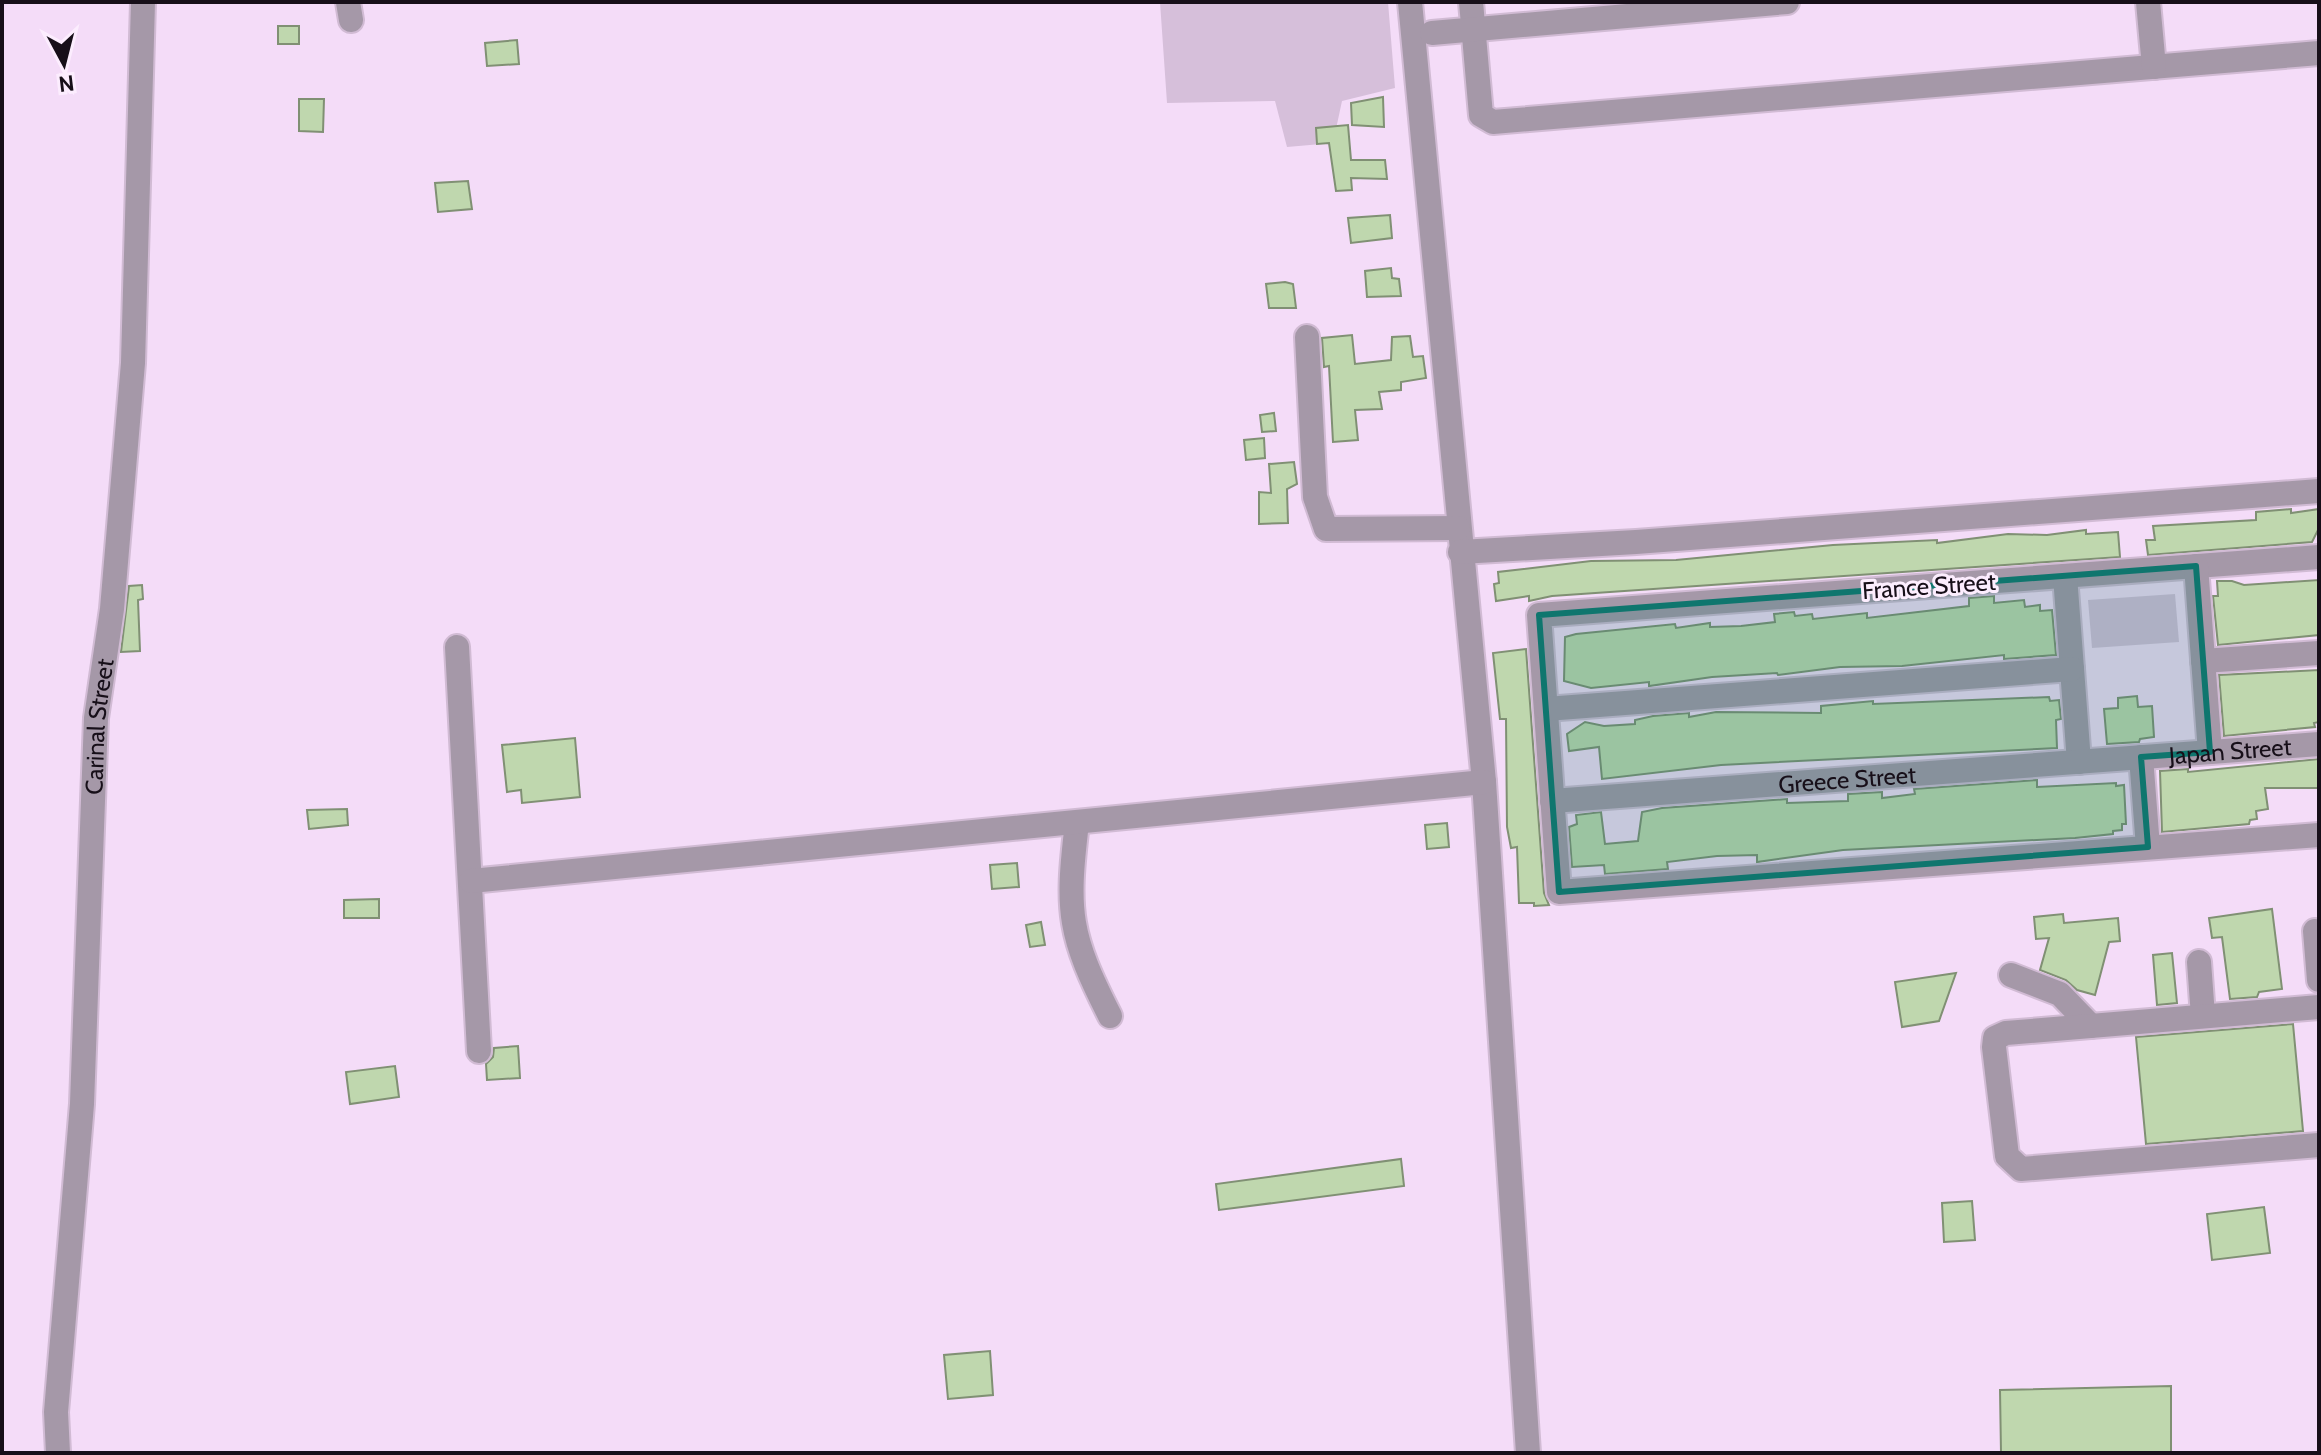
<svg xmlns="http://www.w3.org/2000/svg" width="2321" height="1455" font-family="Cabin,sans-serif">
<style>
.green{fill:#d6bfda}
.building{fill:#bfd7ae;stroke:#809074;stroke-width:2}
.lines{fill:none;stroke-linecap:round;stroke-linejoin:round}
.minor-casing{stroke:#d1bbd4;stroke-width:28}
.minor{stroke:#a598a8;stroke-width:24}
.marked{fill:#0f766e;fill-opacity:0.2;stroke:#0f766e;stroke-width:6;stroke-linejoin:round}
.labels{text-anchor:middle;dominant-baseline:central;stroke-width:6;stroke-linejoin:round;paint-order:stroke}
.street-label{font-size:24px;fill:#170f19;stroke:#fcedfe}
</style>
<rect width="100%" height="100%" fill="#f4dcf8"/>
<g class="green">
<polygon points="1160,2 1388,2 1395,88 1342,101 1333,143 1287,147 1275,101 1167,103"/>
<polygon points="2175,594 2179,642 2092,648 2088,600"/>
</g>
<g class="building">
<rect x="278" y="26" width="21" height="18"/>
<polygon points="517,40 519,64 487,66 485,43"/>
<polygon points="1383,97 1384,127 1352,125 1351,103"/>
<polygon points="299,99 324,99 323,132 299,131"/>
<polygon points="1348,125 1351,160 1385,160 1387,179 1351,178 1352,190 1336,191 1329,143 1317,144 1316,128"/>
<polygon points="468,181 472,209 438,212 435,183"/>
<polygon points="1390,215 1392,238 1351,243 1348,218"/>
<polygon points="1391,268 1392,278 1399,279 1401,296 1367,297 1365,271"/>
<polygon points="1285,282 1293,284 1296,308 1269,308 1266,284"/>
<polygon points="1352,335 1355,364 1391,360 1392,337 1410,336 1413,357 1423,356 1426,378 1401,382 1401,390 1379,392 1382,409 1355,410 1358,440 1333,442 1329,366 1324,367 1322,338"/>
<polygon points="1274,413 1276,431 1262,432 1260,415"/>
<polygon points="1264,438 1265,458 1246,460 1244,440"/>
<polygon points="1294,462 1297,484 1287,489 1288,523 1259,524 1259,492 1271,493 1269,464"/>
<polygon points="2291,509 2291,513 2319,509 2319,528 2312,542 2148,555 2146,540 2155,540 2153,526 2256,520 2256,512"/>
<polygon points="2086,530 2086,534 2118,532 2120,557 1552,596 1529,601 1529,596 1496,601 1494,584 1499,583 1498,572 1591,561 1676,560 1833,545 1937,540 1937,543 2008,534 2047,535"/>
<polygon points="2319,580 2319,635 2218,645 2213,596 2218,596 2217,581 2232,581 2244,585"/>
<polygon points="142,585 143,599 138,600 140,651 121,652 129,586"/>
<polygon points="1994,596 1994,603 2024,600 2025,607 2040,605 2040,611 2052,610 2056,655 2004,659 2004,655 1902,666 1840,667 1778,675 1777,673 1712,677 1649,686 1649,682 1591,688 1564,681 1565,637 1576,634 1675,624 1676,628 1710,623 1710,627 1741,626 1775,622 1774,614 1794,612 1795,616 1812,614 1813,619 1867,613 1867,618 1969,606 1969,598"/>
<polygon points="1526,649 1544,893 1549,905 1534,906 1534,903 1519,903 1517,847 1511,848 1507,827 1506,719 1500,719 1493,653"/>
<polygon points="2319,670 2319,722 2314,723 2315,727 2224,736 2219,675"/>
<polygon points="2137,696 2138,707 2152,706 2154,737 2140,739 2139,742 2107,744 2104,709 2118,708 2118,698"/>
<polygon points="2049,697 2050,701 2059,700 2061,719 2056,720 2057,748 1721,765 1602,779 1599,747 1569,751 1567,734 1585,722 1604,726 1635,724 1635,720 1653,716 1689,713 1689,717 1716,712 1821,713 1821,706 1873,701 1873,704"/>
<polygon points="575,738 580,797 522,803 521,790 507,792 502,745"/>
<polygon points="2319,759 2319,788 2265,788 2268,809 2256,811 2257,819 2250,820 2249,824 2162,832 2160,771 2188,769 2188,772"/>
<polygon points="2037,780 2037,787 2116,783 2116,786 2124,785 2126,824 2122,824 2122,830 2113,831 2113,834 2075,838 1843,850 1757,862 1757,855 1717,856 1667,862 1668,869 1605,874 1604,865 1572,867 1569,827 1577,824 1576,815 1601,812 1605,844 1638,841 1642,812 1662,808 1787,799 1787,803 1848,801 1848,794 1882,792 1882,798 1915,794 1914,789"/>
<polygon points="347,809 348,825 309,829 307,810"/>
<polygon points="1447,823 1449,847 1427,849 1425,825"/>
<polygon points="1017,863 1019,887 992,889 990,865"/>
<polygon points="379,899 379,918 344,918 344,900"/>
<polygon points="2272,909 2282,989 2259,992 2257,997 2230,999 2222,937 2212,938 2209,918"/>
<polygon points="2063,914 2064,923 2118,918 2120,941 2109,942 2095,995 2077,990 2066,980 2040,970 2049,938 2036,939 2034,917"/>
<polygon points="1041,922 1045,945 1030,947 1026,925"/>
<polygon points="2172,953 2177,1003 2157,1005 2153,955"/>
<polygon points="1956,973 1939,1021 1902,1027 1895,982"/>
<polygon points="2293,1024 2303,1131 2146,1144 2136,1037"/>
<polygon points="518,1046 520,1078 487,1080 486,1064 493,1057 494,1048"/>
<polygon points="395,1066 399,1097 350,1104 346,1072"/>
<polygon points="1401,1159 1404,1186 1219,1210 1216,1184"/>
<polygon points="1972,1201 1975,1240 1944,1242 1942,1203"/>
<polygon points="2264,1207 2270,1253 2212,1260 2207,1214"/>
<polygon points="990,1351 993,1395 948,1399 944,1355"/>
<polygon points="2171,1386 2171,1453 2001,1453 2000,1390"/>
</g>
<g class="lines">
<g class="minor-casing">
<g id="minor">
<polyline points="348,2 351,20"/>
<polyline points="1410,2 1484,782 1528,1453"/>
<polyline points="1471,2 1481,115 1493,122 2319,53"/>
<polyline points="2148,2 2154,67"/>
<polyline points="1432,33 1787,2"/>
<polyline points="1307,337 1315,497 1326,529 1458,528"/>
<polyline points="1460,552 1636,542 2319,491"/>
<polyline points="2319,557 1539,615 1559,892 2319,835"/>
<polyline points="2196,566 2210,752"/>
<polyline points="2065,576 2079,762"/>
<polyline points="457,647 479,1051"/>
<polyline points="2203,661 2319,653"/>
<polyline points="1546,709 2072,669"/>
<polyline points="2141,757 2148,847"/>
<path id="s1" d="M1552,801L2319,744"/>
<path d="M1077,823C1066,913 1069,935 1110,1016"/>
<polyline points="471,881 1484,782"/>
<polyline points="2315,931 2319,980"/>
<polyline points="2199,962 2203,1016"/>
<polyline points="2011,975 2060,994 2091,1026"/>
<polyline points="2319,1007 2006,1033 1995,1038 1994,1047 2007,1156 2021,1169 2319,1145"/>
<path id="s2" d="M58,1453L56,1412L82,1104L96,718L112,609L133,363L143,2"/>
</g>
</g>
<use href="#minor" class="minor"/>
</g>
<path class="marked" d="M2196,566L2210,752L2141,757L2148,847L1559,892L1539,615Z"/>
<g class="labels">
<g class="street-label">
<text transform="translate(1929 586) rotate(-4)">France Street</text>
<text stroke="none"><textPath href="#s2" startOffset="728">Carinal Street</textPath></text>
<text stroke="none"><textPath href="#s1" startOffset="680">Japan Street</textPath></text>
<text stroke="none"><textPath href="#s1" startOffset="296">Greece Street</textPath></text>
</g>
</g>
<rect width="2321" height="1455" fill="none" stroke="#170f19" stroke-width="8"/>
<g transform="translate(64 64) rotate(173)" stroke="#fcedfe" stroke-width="6" paint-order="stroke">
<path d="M0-6L14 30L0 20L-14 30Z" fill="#170f19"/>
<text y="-12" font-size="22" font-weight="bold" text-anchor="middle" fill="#170f19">N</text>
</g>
</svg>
